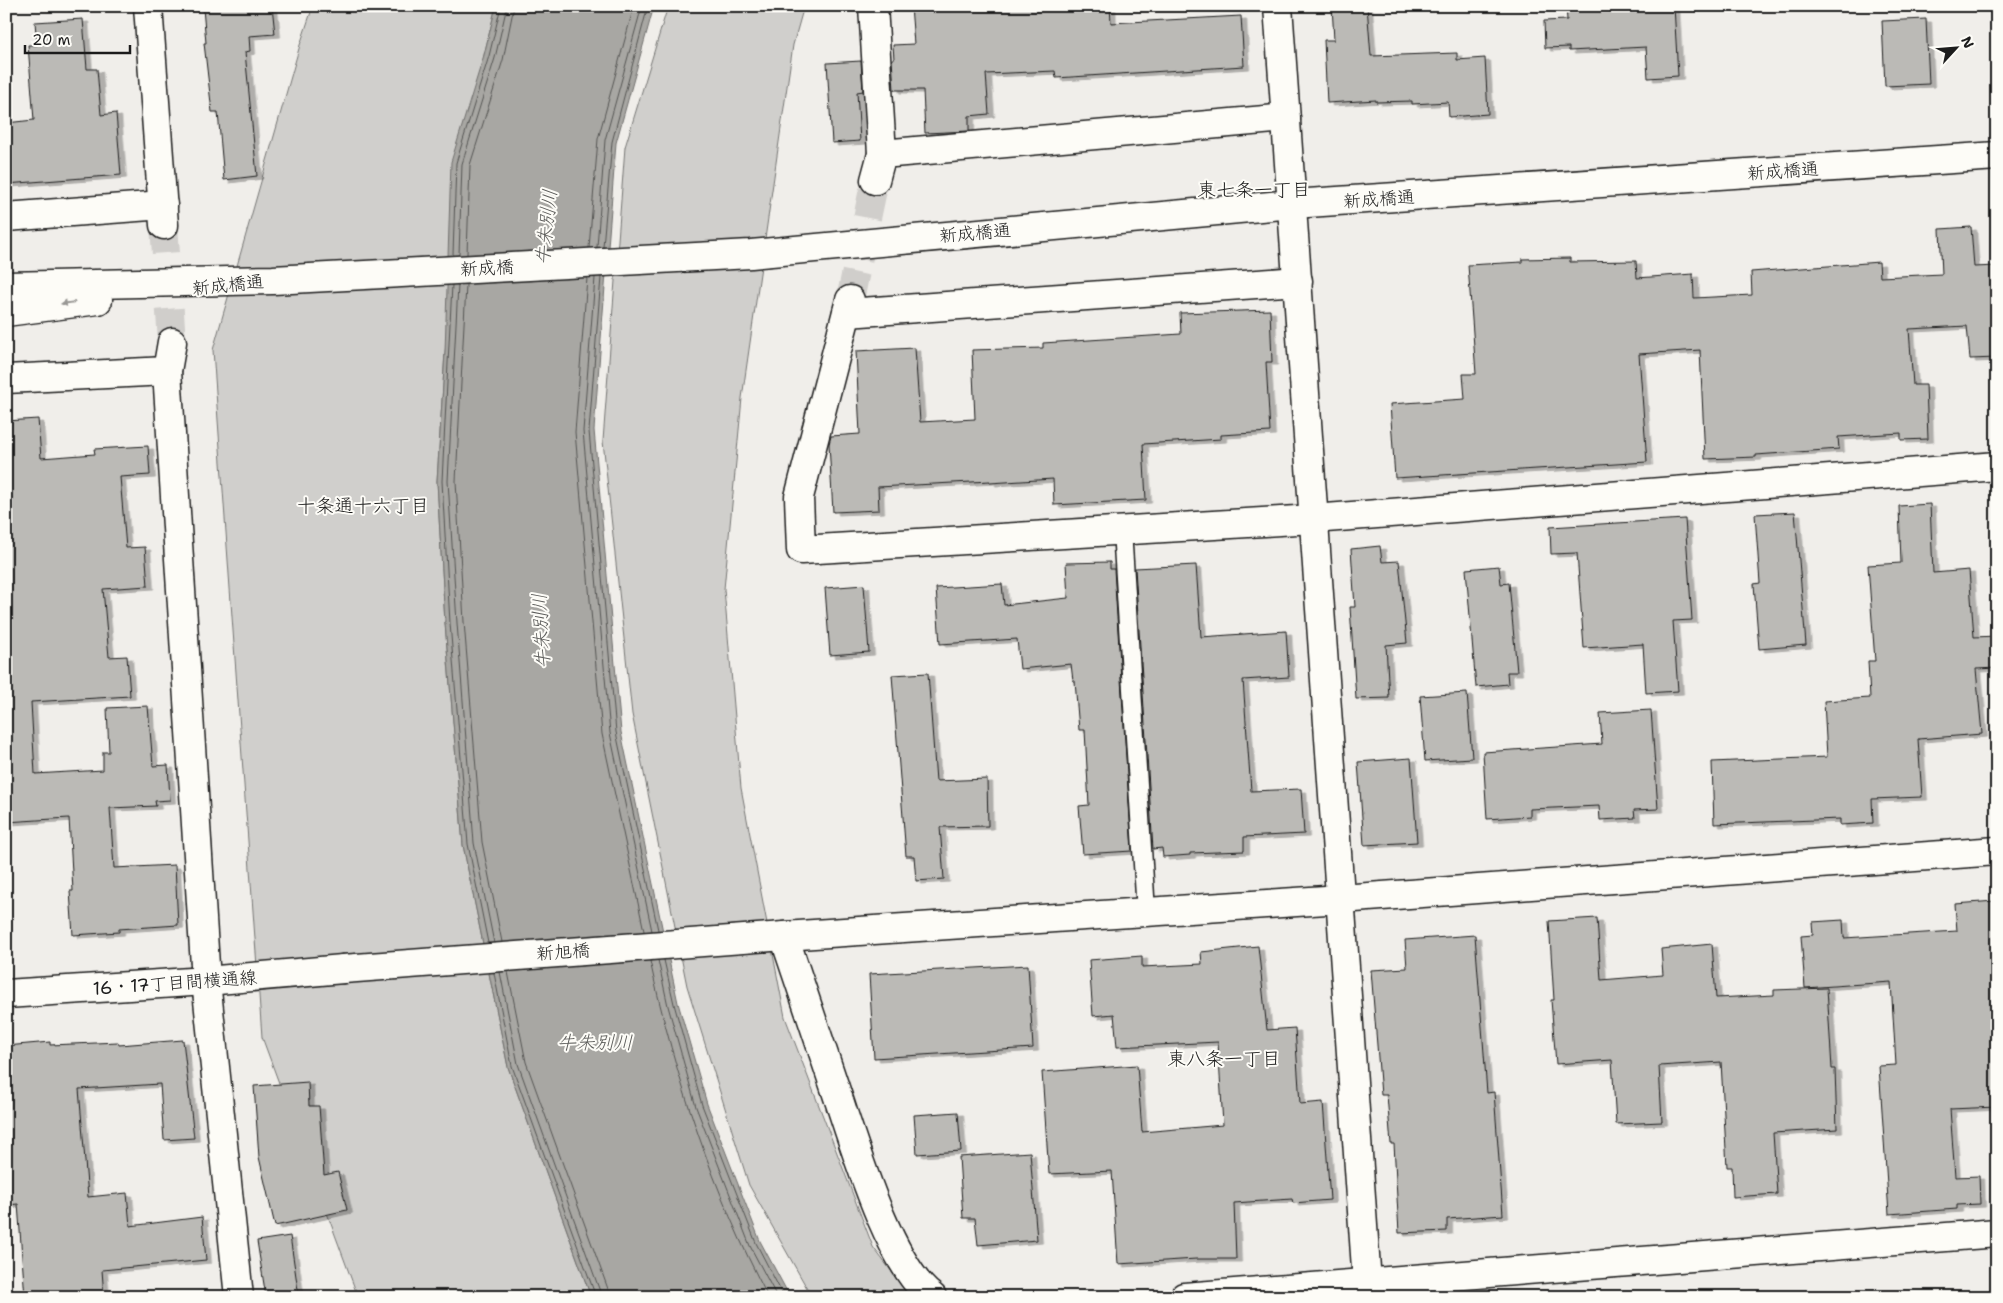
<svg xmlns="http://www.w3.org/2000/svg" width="2003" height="1303" font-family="'Shantell Sans','Klee One',sans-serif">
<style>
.green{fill:#d0cfcc;stroke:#767674}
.water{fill:#a8a7a3;stroke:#706f6d}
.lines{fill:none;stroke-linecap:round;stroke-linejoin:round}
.shore{stroke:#545452;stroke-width:1}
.building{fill:#bbbab6;stroke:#1c1c1c;filter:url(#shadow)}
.street-tunnel{stroke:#d0cecb;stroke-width:28;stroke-dasharray:28 14;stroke-linecap:butt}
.lane-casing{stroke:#1c1c1c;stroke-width:21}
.street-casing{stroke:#1c1c1c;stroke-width:31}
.secondary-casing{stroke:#1c1c1c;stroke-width:31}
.lane{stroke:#fdfcf7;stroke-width:18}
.street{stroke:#fdfcf7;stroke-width:28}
.secondary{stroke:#fdfcf7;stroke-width:28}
.oneway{fill:#989794}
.labels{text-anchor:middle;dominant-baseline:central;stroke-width:4;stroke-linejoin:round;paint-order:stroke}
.street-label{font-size:18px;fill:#1c1c1c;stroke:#fdfcf7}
.neighbourhood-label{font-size:19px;fill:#1c1c1c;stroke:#fdfcf7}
.water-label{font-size:19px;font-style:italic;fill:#5b5b59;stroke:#fdfcf7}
</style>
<defs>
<filter id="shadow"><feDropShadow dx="5.5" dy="3" stdDeviation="0" flood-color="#0004"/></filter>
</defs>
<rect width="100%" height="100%" fill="#f0eeea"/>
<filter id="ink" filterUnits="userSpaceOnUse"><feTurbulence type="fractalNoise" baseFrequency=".02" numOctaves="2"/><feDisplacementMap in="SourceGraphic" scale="10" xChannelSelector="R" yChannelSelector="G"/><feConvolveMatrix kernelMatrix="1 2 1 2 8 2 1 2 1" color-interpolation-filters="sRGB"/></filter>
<g filter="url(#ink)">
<g class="green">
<polygon points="313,6 496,6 484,55 445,352 437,481 445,623 463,845 508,1067 591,1297 358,1297 262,1037 213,350 300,45"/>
<polygon points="668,6 804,6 793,45 742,398 724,589 741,788 785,1017 873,1247 911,1297 812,1297 749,1185 687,986 632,714 603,441 625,147"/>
</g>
<polygon class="water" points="496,6 654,6 616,143 594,430 621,732 678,1003 707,1104 760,1241 790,1297 591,1297 508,1067 463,845 445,623 437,481 445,352 451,162 484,55"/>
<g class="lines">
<g class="shore">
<polyline points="597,247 605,140 642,6"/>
<polyline points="603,247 612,142 648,6"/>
<polyline points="589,248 598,139 634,6"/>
<polyline points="467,254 470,165 503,60 514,6"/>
<polyline points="453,255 456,163 489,56 501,6"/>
<polyline points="459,255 462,164 495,58 507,6"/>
<polyline points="601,277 589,431 616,732 658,930"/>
<polyline points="587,278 575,432 602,734 644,931"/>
<polyline points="595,278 583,431 610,733 652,931"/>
<polyline points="452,285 442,481 450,623 468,844 488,943"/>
<polyline points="458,285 448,481 457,623 474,843 494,943"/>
<polyline points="466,285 456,481 464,622 482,842 502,942"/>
<polyline points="658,960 668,1006 696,1107 750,1246 777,1297"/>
<polyline points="664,960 674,1004 702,1105 756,1243 784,1297"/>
<path d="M650,961C675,1077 713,1192 768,1297"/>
<polyline points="500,972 518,1064 602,1297"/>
<polyline points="508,972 526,1062 608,1289 610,1297"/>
<polyline points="494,973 512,1066 596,1297"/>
</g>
</g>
<g class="building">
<polygon points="217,6 272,6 275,34 249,36 250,51 245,52 257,176 224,180 218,112 212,112 204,43 206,43 203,8"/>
<polygon points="911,6 1110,6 1111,23 1241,16 1244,66 1056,78 1055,71 986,74 989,114 969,116 969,131 925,133 923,90 894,90 892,59 894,59 893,45 914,44"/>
<polygon points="1332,6 1367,6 1371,56 1457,53 1457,60 1485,58 1488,114 1449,117 1448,102 1412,104 1412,101 1376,102 1376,100 1327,103 1324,40 1334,40"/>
<polygon points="1566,6 1674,6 1678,76 1648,78 1646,47 1569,51 1569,47 1545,48 1544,21 1567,20"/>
<polygon points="83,19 87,69 97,69 101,115 116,113 121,175 6,184 6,123 34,120 28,45 37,45 35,22"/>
<polygon points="1926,19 1929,84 1885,86 1882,21"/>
<polygon points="861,61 863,91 857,92 860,141 832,143 827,63"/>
<polygon points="1971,227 1974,267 1997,266 1997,358 1970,359 1967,326 1909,329 1913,385 1926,385 1928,439 1901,440 1901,433 1838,437 1839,449 1756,455 1756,457 1705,459 1700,350 1639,354 1647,462 1395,478 1390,404 1465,399 1463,374 1476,374 1468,265 1522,262 1522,259 1570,258 1570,262 1636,261 1637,278 1693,274 1694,298 1752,295 1751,272 1879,262 1880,277 1942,274 1940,229"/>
<polygon points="1270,310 1272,362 1266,362 1270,432 1221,435 1221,439 1143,444 1146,500 1054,505 1053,479 990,483 990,481 878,487 879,510 833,512 829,444 831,436 860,434 856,351 915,348 920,422 975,419 972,350 1043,348 1043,343 1181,334 1180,313"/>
<polygon points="38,419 41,458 95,454 94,449 148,446 150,475 120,477 126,548 145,547 148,586 103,589 109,657 127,656 130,696 31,702 35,774 103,770 103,752 109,752 107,708 148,706 153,766 168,765 170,800 155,801 156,806 110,808 114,868 175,865 178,925 119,929 119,932 73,935 70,891 73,891 69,818 6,822 6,421"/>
<polygon points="1930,504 1933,573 1969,570 1974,637 1997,636 1997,668 1976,669 1982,734 1918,739 1922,797 1872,799 1873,823 1840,825 1840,819 1714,824 1712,762 1827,757 1824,701 1870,698 1868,661 1875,661 1868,565 1901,563 1899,506"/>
<polygon points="1795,512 1806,645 1759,649 1754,584 1760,583 1755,514"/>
<polygon points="1685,519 1692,620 1673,621 1678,691 1646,693 1643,644 1584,648 1577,553 1551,554 1550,527"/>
<polygon points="1380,546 1382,562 1399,561 1407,643 1386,645 1389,698 1356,699 1350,607 1355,607 1351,549"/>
<polygon points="1110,562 1110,569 1114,569 1132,851 1083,854 1079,806 1089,805 1085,730 1079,730 1075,681 1073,681 1071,664 1020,669 1017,639 940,644 936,588 1002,584 1004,605 1068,598 1066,563"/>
<polygon points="1196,565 1201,637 1286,631 1289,677 1243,680 1251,791 1301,789 1304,834 1244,837 1244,851 1190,853 1190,855 1163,857 1162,848 1153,849 1135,568"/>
<polygon points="1499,566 1501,584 1509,583 1517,672 1507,672 1508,684 1476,687 1466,569"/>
<polygon points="864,585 869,652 830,655 825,588"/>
<polygon points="928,673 936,781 987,779 988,826 940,827 944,879 916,881 914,856 906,856 892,675"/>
<polygon points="1467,693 1472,758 1425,761 1420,696"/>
<polygon points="1651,710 1658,809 1634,810 1635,818 1600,820 1599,806 1530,809 1530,816 1487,819 1483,752 1602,744 1600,713"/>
<polygon points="1411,758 1417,842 1364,845 1358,762"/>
<polygon points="1995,901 1997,1107 1950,1109 1955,1177 1979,1176 1980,1204 1957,1205 1957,1209 1889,1214 1879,1066 1896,1065 1891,982 1805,988 1801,936 1813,935 1812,922 1843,920 1844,938 1957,931 1955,904"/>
<polygon points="1597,918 1601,980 1663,975 1661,949 1712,944 1716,998 1774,995 1774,990 1827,988 1832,1069 1835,1069 1837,1129 1773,1133 1777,1194 1733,1197 1732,1167 1727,1167 1721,1062 1659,1066 1662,1122 1616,1124 1612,1060 1556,1064 1551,1000 1554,1000 1549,921"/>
<polygon points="1475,935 1487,1093 1494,1092 1503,1215 1447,1219 1447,1231 1399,1233 1394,1144 1391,1144 1387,1095 1381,1095 1371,970 1407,968 1405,940"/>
<polygon points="1258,946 1267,1030 1295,1028 1300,1104 1323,1102 1330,1200 1293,1203 1292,1199 1234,1203 1236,1259 1196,1259 1118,1264 1112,1171 1049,1174 1042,1072 1137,1065 1142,1132 1223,1125 1218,1042 1117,1047 1114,1014 1093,1016 1089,960 1142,956 1142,967 1202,964 1201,952"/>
<polygon points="1028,965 1033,1048 874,1058 869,974"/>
<polygon points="183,1040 194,1138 164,1140 160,1084 79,1089 88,1197 127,1193 130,1226 202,1217 206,1260 102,1270 104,1297 25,1297 18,1204 6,1205 6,1046 50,1042 50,1045 118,1042 119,1045"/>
<polygon points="308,1082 309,1106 319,1106 324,1175 338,1172 347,1210 275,1226 259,1157 254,1086"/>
<polygon points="958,1112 961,1151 917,1154 914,1115"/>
<polygon points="1030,1152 1037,1240 978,1245 975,1218 963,1218 959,1157"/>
<polygon points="290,1236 299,1297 266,1297 257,1241"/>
</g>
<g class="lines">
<g class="street-tunnel">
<polyline points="164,225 172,342"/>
<polyline points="850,300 875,180"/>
</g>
<g class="lane-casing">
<polyline id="lane" points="1122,530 1146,912"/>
</g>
<g class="street-casing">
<g id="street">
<polyline points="148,6 164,225"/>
<polyline points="873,6 882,154 875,180"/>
<polyline points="1278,6 1367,1283"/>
<polyline points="882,154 1286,118"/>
<polyline points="6,217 163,205"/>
<polyline points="850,300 799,497 801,550 1313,519 1997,466"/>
<polyline points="847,313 1298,281"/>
<polyline points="172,342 167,371 206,981 239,1297"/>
<polyline points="6,379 167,371"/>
<path d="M784,936C801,986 818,1037 835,1088C853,1141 888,1264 932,1297"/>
<polyline points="6,994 206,981 343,969"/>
<polyline points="1184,1297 1997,1233"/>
</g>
</g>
<g class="secondary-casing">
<g id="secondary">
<polyline points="6,286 273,280 751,254 1293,204 1997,156"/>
<polyline points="6,312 98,300"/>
<polyline points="343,969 784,936 1341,899 1997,851"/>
</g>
</g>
<use href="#lane" class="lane"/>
<use href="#street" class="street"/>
<use href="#secondary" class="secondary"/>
</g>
<defs><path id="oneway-solid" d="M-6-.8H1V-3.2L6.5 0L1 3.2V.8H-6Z" transform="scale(1.25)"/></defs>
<use class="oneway" href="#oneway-solid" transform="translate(68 303) rotate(173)"/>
</g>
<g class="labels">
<g class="street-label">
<text transform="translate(1783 171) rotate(-4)">新成橋通</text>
<text transform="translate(1379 199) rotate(-4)">新成橋通</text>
<text transform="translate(975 233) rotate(-5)">新成橋通</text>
<text transform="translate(487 268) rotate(-3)">新成橋</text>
<text transform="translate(228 285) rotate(-6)">新成橋通</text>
<text transform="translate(563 952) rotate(-4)">新旭橋</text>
<text transform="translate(175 983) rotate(-4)">16・17丁目間横通線</text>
</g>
<g class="neighbourhood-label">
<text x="1254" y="189">東七条一丁目</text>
<text x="363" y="505">十条通十六丁目</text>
<text x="1224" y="1058">東八条一丁目</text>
</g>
<g class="water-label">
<text transform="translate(546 227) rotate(-84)">牛朱別川</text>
<text transform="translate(541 631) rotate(-93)">牛朱別川</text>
<text x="595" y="1042">牛朱別川</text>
</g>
</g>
<rect width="2003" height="1303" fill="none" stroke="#fdfcf7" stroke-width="25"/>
<rect x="12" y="12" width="1978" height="1278" fill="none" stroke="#1c1c1c" stroke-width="2" filter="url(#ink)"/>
<g transform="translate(1956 48) rotate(64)" stroke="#fdfcf7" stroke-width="4" paint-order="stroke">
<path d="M0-4L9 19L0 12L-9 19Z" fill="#1c1c1c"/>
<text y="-8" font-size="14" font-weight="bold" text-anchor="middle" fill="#1c1c1c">N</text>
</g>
<path d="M25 45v8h105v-8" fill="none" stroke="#1c1c1c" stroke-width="2.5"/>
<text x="32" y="45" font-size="15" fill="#1c1c1c" stroke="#fdfcf7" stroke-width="4" paint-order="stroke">20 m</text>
</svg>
